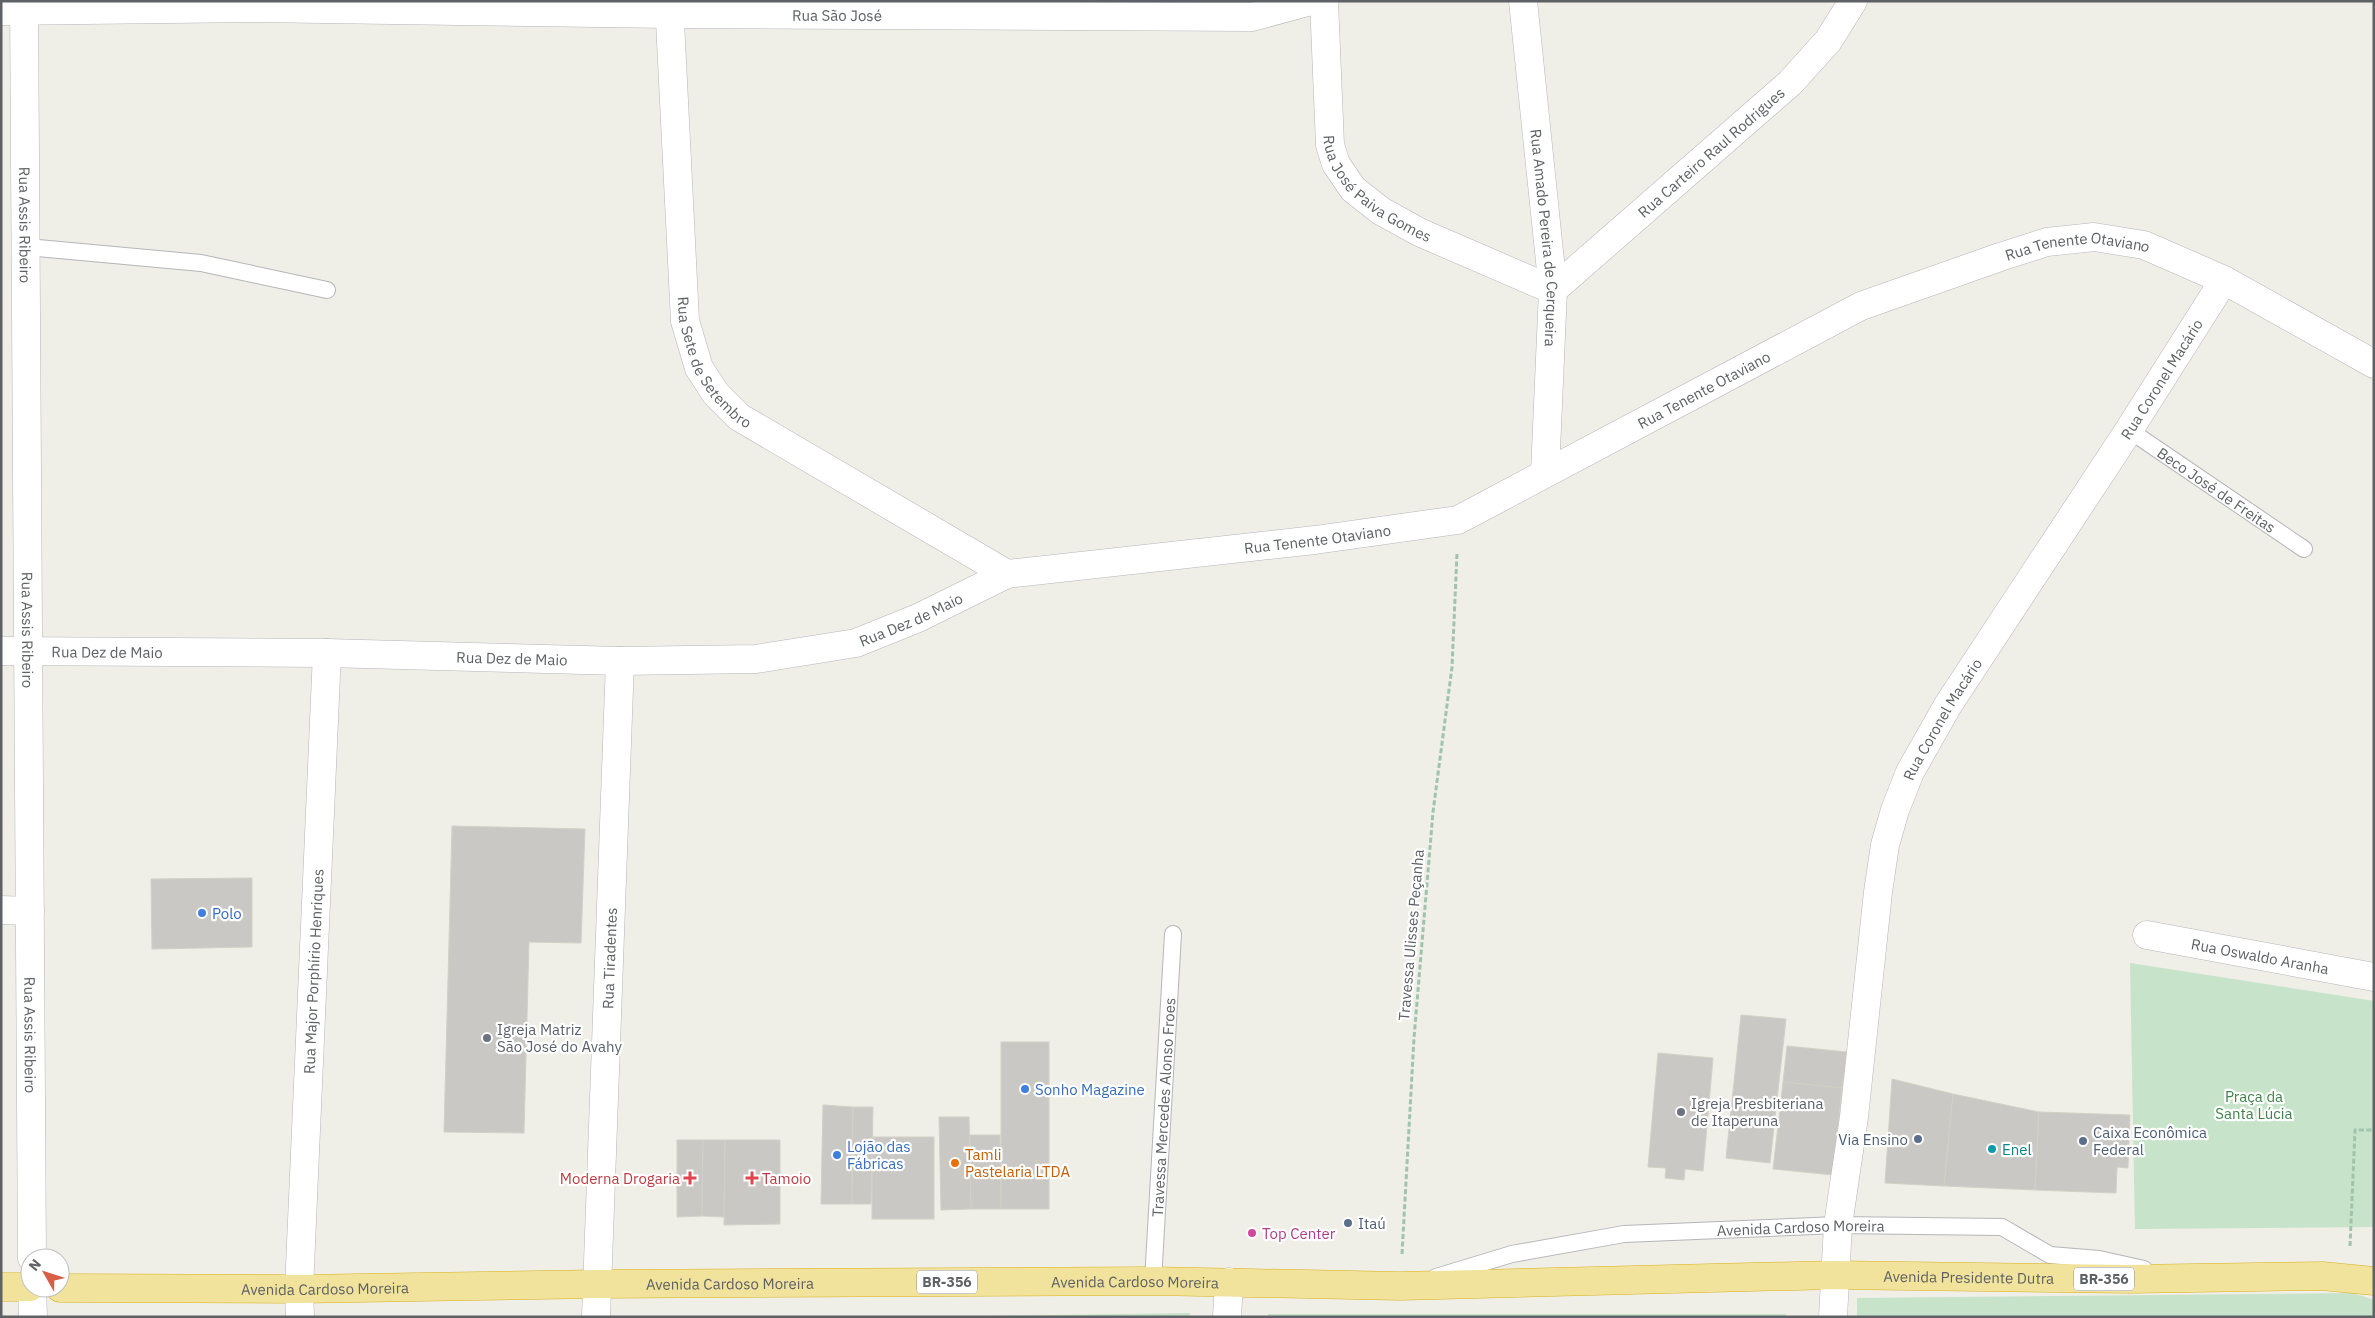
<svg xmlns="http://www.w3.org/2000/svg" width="2375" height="1318" font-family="'IBM Plex Sans',sans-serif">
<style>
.green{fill:#c7e3c9}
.building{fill:#cac8c4;stroke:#d3d0c6}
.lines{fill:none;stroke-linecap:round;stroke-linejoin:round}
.lane-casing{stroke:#b4b6ba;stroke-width:18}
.street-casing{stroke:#b4b6ba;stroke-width:29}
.highway-casing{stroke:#dbb01b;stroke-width:29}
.path{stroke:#a0c3ae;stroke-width:3;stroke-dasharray:5 2.5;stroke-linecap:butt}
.lane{stroke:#fff;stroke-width:16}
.street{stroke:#fff;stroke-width:28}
.highway{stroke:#f1e39c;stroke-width:28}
.shop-dot{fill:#3f7fe0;stroke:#fff;stroke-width:2}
.worship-dot{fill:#6b7280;stroke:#fff;stroke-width:2}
.service-dot{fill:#5c6f8a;stroke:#fff;stroke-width:2}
.culture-dot{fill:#0f9aa8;stroke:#fff;stroke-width:2}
.food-dot{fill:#e8710a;stroke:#fff;stroke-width:2}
.health-dot{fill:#e0444e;stroke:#fff;stroke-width:2}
.hotel-dot{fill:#d1479c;stroke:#fff;stroke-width:2}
.labels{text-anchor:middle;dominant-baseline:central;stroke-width:4.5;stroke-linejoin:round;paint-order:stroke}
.shield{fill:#fff;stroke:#8e9093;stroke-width:1}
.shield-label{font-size:14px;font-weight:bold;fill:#5e6165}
.street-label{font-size:15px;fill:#5e6165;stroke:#fff}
.shop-label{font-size:15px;fill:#366cbe;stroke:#fff;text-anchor:start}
.worship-label{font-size:15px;fill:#5b616d;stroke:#fff;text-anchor:start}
.park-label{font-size:15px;fill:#40834a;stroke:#fff}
.service-label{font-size:15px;fill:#4e5e75;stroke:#fff;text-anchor:start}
.culture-label{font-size:15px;fill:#0d838f;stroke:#fff;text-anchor:start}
.food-label{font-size:15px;fill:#c56008;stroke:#fff;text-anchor:start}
.health-label{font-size:15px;fill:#be3a42;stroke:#fff;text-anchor:end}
.hotel-label{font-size:15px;fill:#b23c85;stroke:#fff;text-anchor:start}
</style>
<rect width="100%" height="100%" fill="#efeee7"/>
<g class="green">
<polygon points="2130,963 2374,1001 2374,1227 2135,1229"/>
<polygon points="2353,1293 2374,1300 2374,1317 1857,1317 1857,1298"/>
<polygon points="1190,1313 1190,1317 923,1317"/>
<rect x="1268" y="1314" width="518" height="3"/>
</g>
<g class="building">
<polygon points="452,826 585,829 581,943 529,942 524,1133 444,1132"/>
<polygon points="252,878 252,947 152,949 151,879"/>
<polygon points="1741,1015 1786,1019 1770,1163 1726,1158"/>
<rect x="1001" y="1042" width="48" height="167"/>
<polygon points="1787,1046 1847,1052 1842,1088 1783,1082"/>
<polygon points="1658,1053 1713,1058 1703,1171 1685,1169 1684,1180 1665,1178 1666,1168 1648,1167"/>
<polygon points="1892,1079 1953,1094 1944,1186 1885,1183"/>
<polygon points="1783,1082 1842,1088 1833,1175 1773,1169"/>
<polygon points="1953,1094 2039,1112 2035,1190 1944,1186"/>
<polygon points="823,1105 853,1107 852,1204 821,1204"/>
<polygon points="853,1107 873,1107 871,1204 852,1204"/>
<polygon points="2039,1112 2130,1115 2128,1168 2117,1167 2116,1193 2035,1190"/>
<polygon points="939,1117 969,1117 971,1209 941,1210"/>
<polygon points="970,1135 1000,1135 1001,1209 971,1209"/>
<rect x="872" y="1137" width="62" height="82"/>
<polygon points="677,1140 703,1140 702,1216 677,1217"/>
<polygon points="703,1140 725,1140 724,1217 702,1216"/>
<polygon points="725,1140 780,1140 780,1224 724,1225"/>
</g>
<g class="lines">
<g class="lane-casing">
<g id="lane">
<polyline points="27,247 201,263 327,290"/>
<path id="s1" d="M2129,430L2304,549"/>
<path id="s2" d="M1436,1277L1512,1254L1624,1234L1838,1225L2002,1227L2050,1255L2099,1259L2144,1269"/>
<path id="s3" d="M1153,1281L1173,934"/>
</g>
</g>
<g class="street-casing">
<g id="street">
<path id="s4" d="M24,1L32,1258"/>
<path id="s5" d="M669,1L685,321L699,368L716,394L739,417L1007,574"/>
<path id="s6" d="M1324,1L1330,145L1336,164L1353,189L1381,211L1419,232L1553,290L1790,83L1828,41L1853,1"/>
<path id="s7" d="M1523,1L1553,290L1545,473"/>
<path id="s8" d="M1,11L254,8L669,14L1252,17L1311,1"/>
<path id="s9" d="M1,651L327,653L620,661L756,659L856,643L918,618L1007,574L1315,540L1458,520L1861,306L2000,257L2047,242L2094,237L2144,245L2224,280L2374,364"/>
<polyline points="1,910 30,911"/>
<path id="s10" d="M2147,935L2374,977"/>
<polyline points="32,1288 33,1317"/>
<path id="s11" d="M300,1317L299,1289L327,653"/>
<path id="s12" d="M596,1317L620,661"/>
<polyline points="1227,1317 1229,1282"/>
<path id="s13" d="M1833,1317L1838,1225L1854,1117L1878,892L1885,845L1895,810L1910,772L1948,705L2129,430L2224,280"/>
</g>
</g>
<g class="highway-casing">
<g id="highway">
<polyline points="1,1287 30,1287"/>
<path id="s14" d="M60,1288L299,1289L597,1284L1153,1281L1400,1286L1834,1275L2130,1279L2322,1276L2374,1281"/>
</g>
</g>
<g class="path">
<polyline points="2350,1246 2355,1130 2374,1130"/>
<polyline points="1402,1254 1414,1038 1433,812 1452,667 1457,553"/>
</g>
<use href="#lane" class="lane"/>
<use href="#street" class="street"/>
<use href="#highway" class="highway"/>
</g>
<g class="shop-dot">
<circle cx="202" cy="913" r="5"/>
<circle cx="1025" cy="1089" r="5"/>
<circle cx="837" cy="1155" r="5"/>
</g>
<g class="worship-dot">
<circle cx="487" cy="1038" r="5"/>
<circle cx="1681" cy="1112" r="5"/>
</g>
<g class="service-dot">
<circle cx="1918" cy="1139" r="5"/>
<circle cx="2083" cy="1141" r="5"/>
<circle cx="1348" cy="1223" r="5"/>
</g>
<circle class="culture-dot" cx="1992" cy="1149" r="5"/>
<circle class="food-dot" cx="955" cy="1163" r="5"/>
<g class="health-dot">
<path d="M687.5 1170.5h5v5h5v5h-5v5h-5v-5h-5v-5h5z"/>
<path d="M749.5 1170.5h5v5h5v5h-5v5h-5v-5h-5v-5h5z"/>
</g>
<circle class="hotel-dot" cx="1252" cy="1233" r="5"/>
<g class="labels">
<g class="shield">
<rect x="2074" y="1267.5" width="60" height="23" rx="4"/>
<rect x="917" y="1270.5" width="60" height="23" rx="4"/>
</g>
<g class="shield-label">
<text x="2104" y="1279">BR-356</text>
<text x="947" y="1282">BR-356</text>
</g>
<g class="street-label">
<text stroke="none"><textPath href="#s8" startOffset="836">Rua São José</textPath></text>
<text stroke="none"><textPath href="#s6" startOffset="629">Rua Carteiro Raul Rodrigues</textPath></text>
<text stroke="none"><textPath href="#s6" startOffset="210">Rua José Paiva Gomes</textPath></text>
<text stroke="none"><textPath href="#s4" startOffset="224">Rua Assis Ribeiro</textPath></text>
<text stroke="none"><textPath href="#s7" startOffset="238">Rua Amado Pereira de Cerqueira</textPath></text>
<text stroke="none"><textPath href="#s9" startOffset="2160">Rua Tenente Otaviano</textPath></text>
<text stroke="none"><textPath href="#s5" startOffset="371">Rua Sete de Setembro</textPath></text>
<text stroke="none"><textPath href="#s13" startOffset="1019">Rua Coronel Macário</textPath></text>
<text stroke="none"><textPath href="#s9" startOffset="1755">Rua Tenente Otaviano</textPath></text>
<text stroke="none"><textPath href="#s1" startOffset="106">Beco José de Freitas</textPath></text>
<text stroke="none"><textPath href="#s9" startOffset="1335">Rua Tenente Otaviano</textPath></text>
<text stroke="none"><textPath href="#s9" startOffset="916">Rua Dez de Maio</textPath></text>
<text stroke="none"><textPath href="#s4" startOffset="629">Rua Assis Ribeiro</textPath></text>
<text stroke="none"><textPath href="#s9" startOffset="106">Rua Dez de Maio</textPath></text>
<text stroke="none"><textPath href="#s9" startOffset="511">Rua Dez de Maio</textPath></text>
<text stroke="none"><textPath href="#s13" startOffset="614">Rua Coronel Macário</textPath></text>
<text transform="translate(1411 935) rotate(-85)">Travessa Ulisses Peçanha</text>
<text stroke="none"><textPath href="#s10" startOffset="115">Rua Oswaldo Aranha</textPath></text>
<text stroke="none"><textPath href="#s12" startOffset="359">Rua Tiradentes</textPath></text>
<text stroke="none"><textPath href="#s11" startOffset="346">Rua Major Porphírio Henriques</textPath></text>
<text stroke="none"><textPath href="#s4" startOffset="1034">Rua Assis Ribeiro</textPath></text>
<text stroke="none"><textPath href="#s3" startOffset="174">Travessa Mercedes Alonso Froes</textPath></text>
<text stroke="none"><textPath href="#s2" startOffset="370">Avenida Cardoso Moreira</textPath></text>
<text stroke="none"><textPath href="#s14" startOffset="1909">Avenida Presidente Dutra</textPath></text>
<text stroke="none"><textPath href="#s14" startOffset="1075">Avenida Cardoso Moreira</textPath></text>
<text stroke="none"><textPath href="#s14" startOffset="670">Avenida Cardoso Moreira</textPath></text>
<text stroke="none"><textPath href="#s14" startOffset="265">Avenida Cardoso Moreira</textPath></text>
</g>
<g class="shop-label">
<text x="212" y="913">Polo</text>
<text x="1035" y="1089">Sonho Magazine</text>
<text x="847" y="1146">Lojão das<tspan x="847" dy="17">Fábricas</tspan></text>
</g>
<g class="worship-label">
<text x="497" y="1029">Igreja Matriz<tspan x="497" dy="17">São José do Avahy</tspan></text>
<text x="1691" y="1103">Igreja Presbiteriana<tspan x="1691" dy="17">de Itaperuna</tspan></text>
</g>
<g class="park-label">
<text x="2254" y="1096">Praça da<tspan x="2254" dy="17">Santa Lúcia</tspan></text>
</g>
<g class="service-label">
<text x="2093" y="1132">Caixa Econômica<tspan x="2093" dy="17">Federal</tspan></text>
<text x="1908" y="1139" text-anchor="end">Via Ensino</text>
<text x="1358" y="1223">Itaú</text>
</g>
<g class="culture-label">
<text x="2002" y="1149">Enel</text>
</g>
<g class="food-label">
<text x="965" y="1154">Tamli<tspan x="965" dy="17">Pastelaria LTDA</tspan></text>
</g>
<g class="health-label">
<text x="680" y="1178">Moderna Drogaria</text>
<text x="762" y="1178" text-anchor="start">Tamoio</text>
</g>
<g class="hotel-label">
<text x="1262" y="1233">Top Center</text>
</g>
</g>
<rect width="2375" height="1318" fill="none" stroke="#5e6165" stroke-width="5"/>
<g transform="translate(45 1273) rotate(309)"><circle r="24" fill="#ffffff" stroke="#bfc0c1"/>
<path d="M0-4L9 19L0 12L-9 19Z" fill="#d65f46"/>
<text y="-8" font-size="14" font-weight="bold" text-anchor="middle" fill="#5e6165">N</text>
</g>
</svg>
